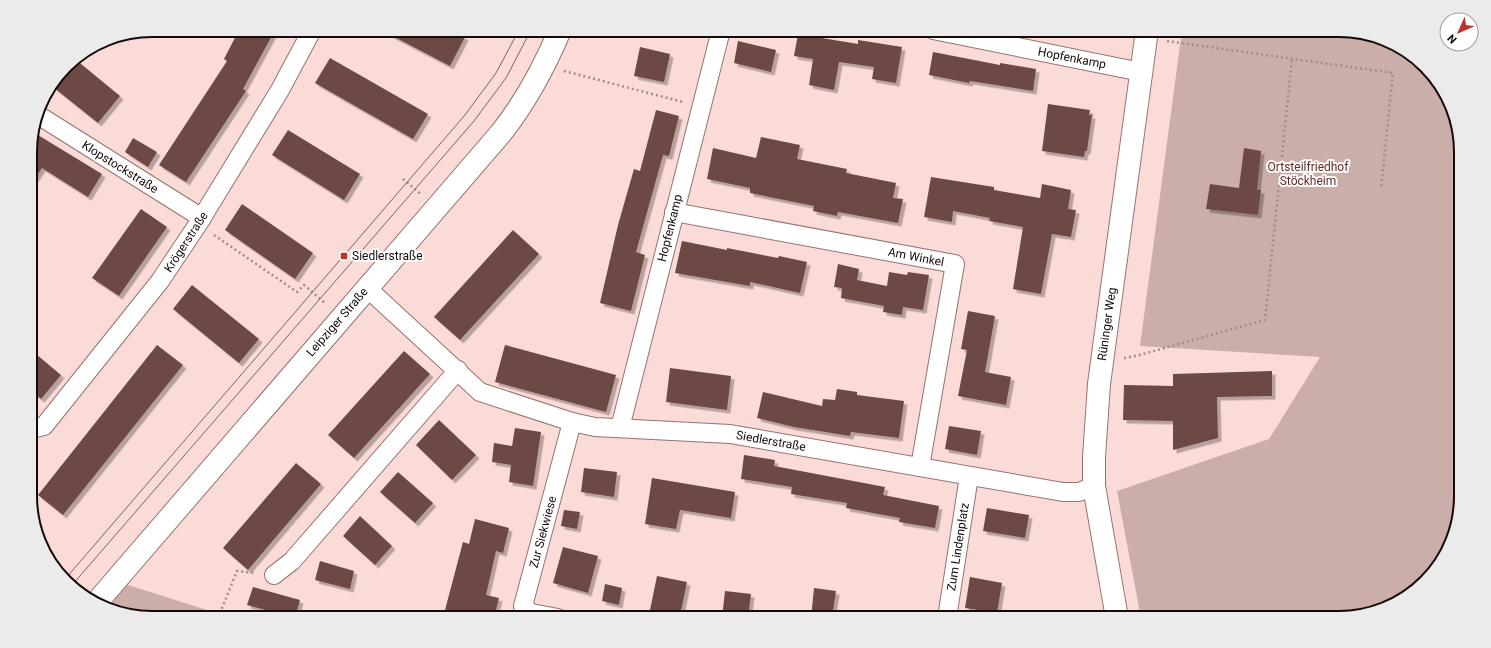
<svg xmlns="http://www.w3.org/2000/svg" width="1491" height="648" font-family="Roboto,sans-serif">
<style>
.green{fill:#cbaeaa}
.building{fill:#6c4844;filter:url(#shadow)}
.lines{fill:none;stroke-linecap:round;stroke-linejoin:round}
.minor-casing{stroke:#95736f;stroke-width:20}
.tertiary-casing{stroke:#95736f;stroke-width:24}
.path{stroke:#a38c89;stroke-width:2.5;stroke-dasharray:2 3;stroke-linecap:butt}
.minor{stroke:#fff;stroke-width:18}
.tertiary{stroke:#fff;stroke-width:22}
.tram{stroke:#786462;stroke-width:1}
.poi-dot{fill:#c0312e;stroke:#fff;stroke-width:1.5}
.labels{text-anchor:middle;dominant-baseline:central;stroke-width:4;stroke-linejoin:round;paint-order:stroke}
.street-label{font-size:12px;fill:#160a09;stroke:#fff}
.park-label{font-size:12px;fill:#622b26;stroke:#fff}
.poi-label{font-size:12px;fill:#160a09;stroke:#fff;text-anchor:start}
.rim{fill:none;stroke:#160a09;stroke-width:2}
</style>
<defs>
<filter id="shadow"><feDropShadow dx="3.5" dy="3.5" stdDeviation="0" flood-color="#0004"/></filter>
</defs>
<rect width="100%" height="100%" fill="#fadbd7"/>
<g class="green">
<polygon points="1182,30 1339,30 1386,39 1436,78 1460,136 1461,496 1452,543 1413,593 1379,611 1347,618 1141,618 1117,491 1269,439 1320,357 1140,346"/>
<polygon points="125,584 232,618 152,618 105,609"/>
</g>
<g class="building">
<polygon points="239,30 275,30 243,89 246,91 186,182 159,165 227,61 224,59"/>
<polygon points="381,30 452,30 465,37 450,66"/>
<polygon points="798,34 858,44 858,40 902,47 896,83 872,79 874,67 839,62 834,90 809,85 813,59 794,56"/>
<polygon points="738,41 776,50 771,72 734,63"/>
<polygon points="640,47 670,54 664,82 634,76"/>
<polygon points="933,52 1000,65 1000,63 1036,69 1033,91 970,81 969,83 929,75"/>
<polygon points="330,58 428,114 413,139 315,83"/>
<polygon points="75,59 120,96 98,123 53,87"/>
<polygon points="1048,104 1090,110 1089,115 1092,115 1087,151 1085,151 1084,157 1042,151"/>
<polygon points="656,110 679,116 669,156 663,155 636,252 645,255 631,311 600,303 618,225 634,169 640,171"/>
<polygon points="288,130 360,174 344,200 272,155"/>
<polygon points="33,132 102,174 88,197 42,168 30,186 30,144"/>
<polygon points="761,137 800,145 797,159 847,169 846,173 896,183 893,198 903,199 898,223 838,212 837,216 813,211 814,206 750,193 750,188 707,179 713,148 756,158"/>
<polygon points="133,138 157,152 148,167 125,152"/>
<polygon points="1244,148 1261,151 1257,190 1261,190 1258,215 1206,209 1210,184 1239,188"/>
<polygon points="931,177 994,187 994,190 1040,198 1042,184 1071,190 1068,209 1076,210 1071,237 1052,234 1041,294 1013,289 1023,227 989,221 990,218 953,211 952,222 924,217"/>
<polygon points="242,204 313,253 295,279 225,230"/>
<polygon points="141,209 167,227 119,296 92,278"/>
<polygon points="513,230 539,254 460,340 434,317"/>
<polygon points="682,241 727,250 727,248 778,258 779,256 807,262 800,293 750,282 750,286 675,273"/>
<polygon points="838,264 859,269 857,280 887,286 889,272 907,275 908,272 929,275 923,310 903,307 902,315 883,312 884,306 841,298 842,288 834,287"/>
<polygon points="192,285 259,339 239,363 173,309"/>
<polygon points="968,311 995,316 985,372 1011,377 1006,405 958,396 967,350 961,349"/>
<polygon points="157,345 183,365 63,515 38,495"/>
<polygon points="505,345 616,375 606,412 495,382"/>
<polygon points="31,350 61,375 41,399 31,391"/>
<polygon points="404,351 430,374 354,458 328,435"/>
<polygon points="670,368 731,376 727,410 666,402"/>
<polygon points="1272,371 1272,396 1217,397 1218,438 1173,450 1173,421 1123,420 1124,385 1173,386 1173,374"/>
<polygon points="837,389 857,392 857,395 904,401 899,438 851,432 850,436 794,427 757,418 763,392 822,406 823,399 835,400"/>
<polygon points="439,420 476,455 452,480 416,445"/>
<polygon points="949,426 981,431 977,455 945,449"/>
<polygon points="515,428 541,432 533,486 509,482 511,465 492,462 494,443 512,446"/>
<polygon points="744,455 775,460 774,466 885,487 883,495 939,506 935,528 899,522 900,518 846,508 847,503 791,494 792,487 741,479"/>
<polygon points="296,463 321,484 248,570 223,548"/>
<polygon points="584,468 617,472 614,497 581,492"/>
<polygon points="398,472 433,503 415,523 380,492"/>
<polygon points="652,478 735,492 731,518 680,510 676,529 645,524"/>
<polygon points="987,508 1029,515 1025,538 983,531"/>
<polygon points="564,510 580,512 577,529 561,526"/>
<polygon points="360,516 392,546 375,565 343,536"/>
<polygon points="475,519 509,528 503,553 496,551 486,595 499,598 494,618 473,618 445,610 463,542 469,544"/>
<polygon points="563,547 598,556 588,593 553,583"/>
<polygon points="320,561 354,571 350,589 315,580"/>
<polygon points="657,576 687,582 680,616 650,610"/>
<polygon points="970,577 1002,583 997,613 965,608"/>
<polygon points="605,584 622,588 619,605 602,601"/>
<polygon points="253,587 300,600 295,618 247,605"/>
<polygon points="814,588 836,591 832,618 811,618"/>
<polygon points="725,591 751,594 748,618 722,618"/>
</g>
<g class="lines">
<g class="minor-casing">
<g id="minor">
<polyline points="933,30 1141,72"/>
<polyline points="38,115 202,218"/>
<polyline points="674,212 955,264 920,467"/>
<polyline points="367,288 480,392 572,422 595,427 730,434 1063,492 1079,492 1094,486"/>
<polyline points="620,428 721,30"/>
<polyline points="31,429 44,426 160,281 198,224 280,90 312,30"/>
<polyline points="274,575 292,561 458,370"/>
<polyline points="558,618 531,613 523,606 572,422"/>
<polyline points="947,618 969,476"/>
</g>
</g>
<g class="tertiary-casing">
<g id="tertiary">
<path d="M97,602L501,133C527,100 544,68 560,30"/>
<polyline points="1117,618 1094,486 1094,457 1099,384 1147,30"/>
</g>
</g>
<g class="path">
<polyline points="1167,41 1393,73 1381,188"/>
<polyline points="564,71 683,102"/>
<polyline points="403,179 422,195"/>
<polyline points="214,235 297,292 304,285 326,304"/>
<polyline points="1124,358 1136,356 1265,320 1292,59"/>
<polyline points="218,618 237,571 256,573"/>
</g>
<use href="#minor" class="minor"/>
<use href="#tertiary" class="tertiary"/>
<g class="tram">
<polyline points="66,578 465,115 496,73 519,30"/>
<polyline points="73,584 474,121 506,78 531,30"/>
</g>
</g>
<rect class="poi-dot" x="340" y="252" width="8" height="8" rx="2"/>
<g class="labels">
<g class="street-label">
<text transform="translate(1072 58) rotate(11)">Hopfenkamp</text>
<text transform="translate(120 167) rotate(32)">Klopstockstraße</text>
<text transform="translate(670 228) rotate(-76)">Hopfenkamp</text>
<text transform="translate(186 242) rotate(-57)">Krögerstraße</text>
<text transform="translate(916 257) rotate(11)">Am Winkel</text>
<text transform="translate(337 322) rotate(-49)">Leipziger Straße</text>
<text transform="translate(1107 324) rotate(-82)">Rüninger Weg</text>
<text transform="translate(771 441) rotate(10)">Siedlerstraße</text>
<text transform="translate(543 532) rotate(-75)">Zur Siekwiese</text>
<text transform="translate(958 547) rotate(-81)">Zum Lindenplatz</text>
</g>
<g class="park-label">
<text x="1308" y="167">Ortsteilfriedhof<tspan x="1308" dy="14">Stöckheim</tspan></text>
</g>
<g class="poi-label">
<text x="352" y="256">Siedlerstraße</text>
</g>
</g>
<path d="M0 0H1491V648H0ZM152 37H1339A115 115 0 0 1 1454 152V496A115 115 0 0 1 1339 611H152A115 115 0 0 1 37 496V152A115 115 0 0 1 152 37Z" fill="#ecebeb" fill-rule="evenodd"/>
<path class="rim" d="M152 37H1339A115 115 0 0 1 1454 152V496A115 115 0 0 1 1339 611H152A115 115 0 0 1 37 496V152A115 115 0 0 1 152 37Z"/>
<g transform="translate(1459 32) rotate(225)"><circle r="19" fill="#ffffff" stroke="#a29d9d"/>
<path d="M0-3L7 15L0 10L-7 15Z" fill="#c0312e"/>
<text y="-6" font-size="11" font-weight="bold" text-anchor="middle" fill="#160a09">N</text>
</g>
</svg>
